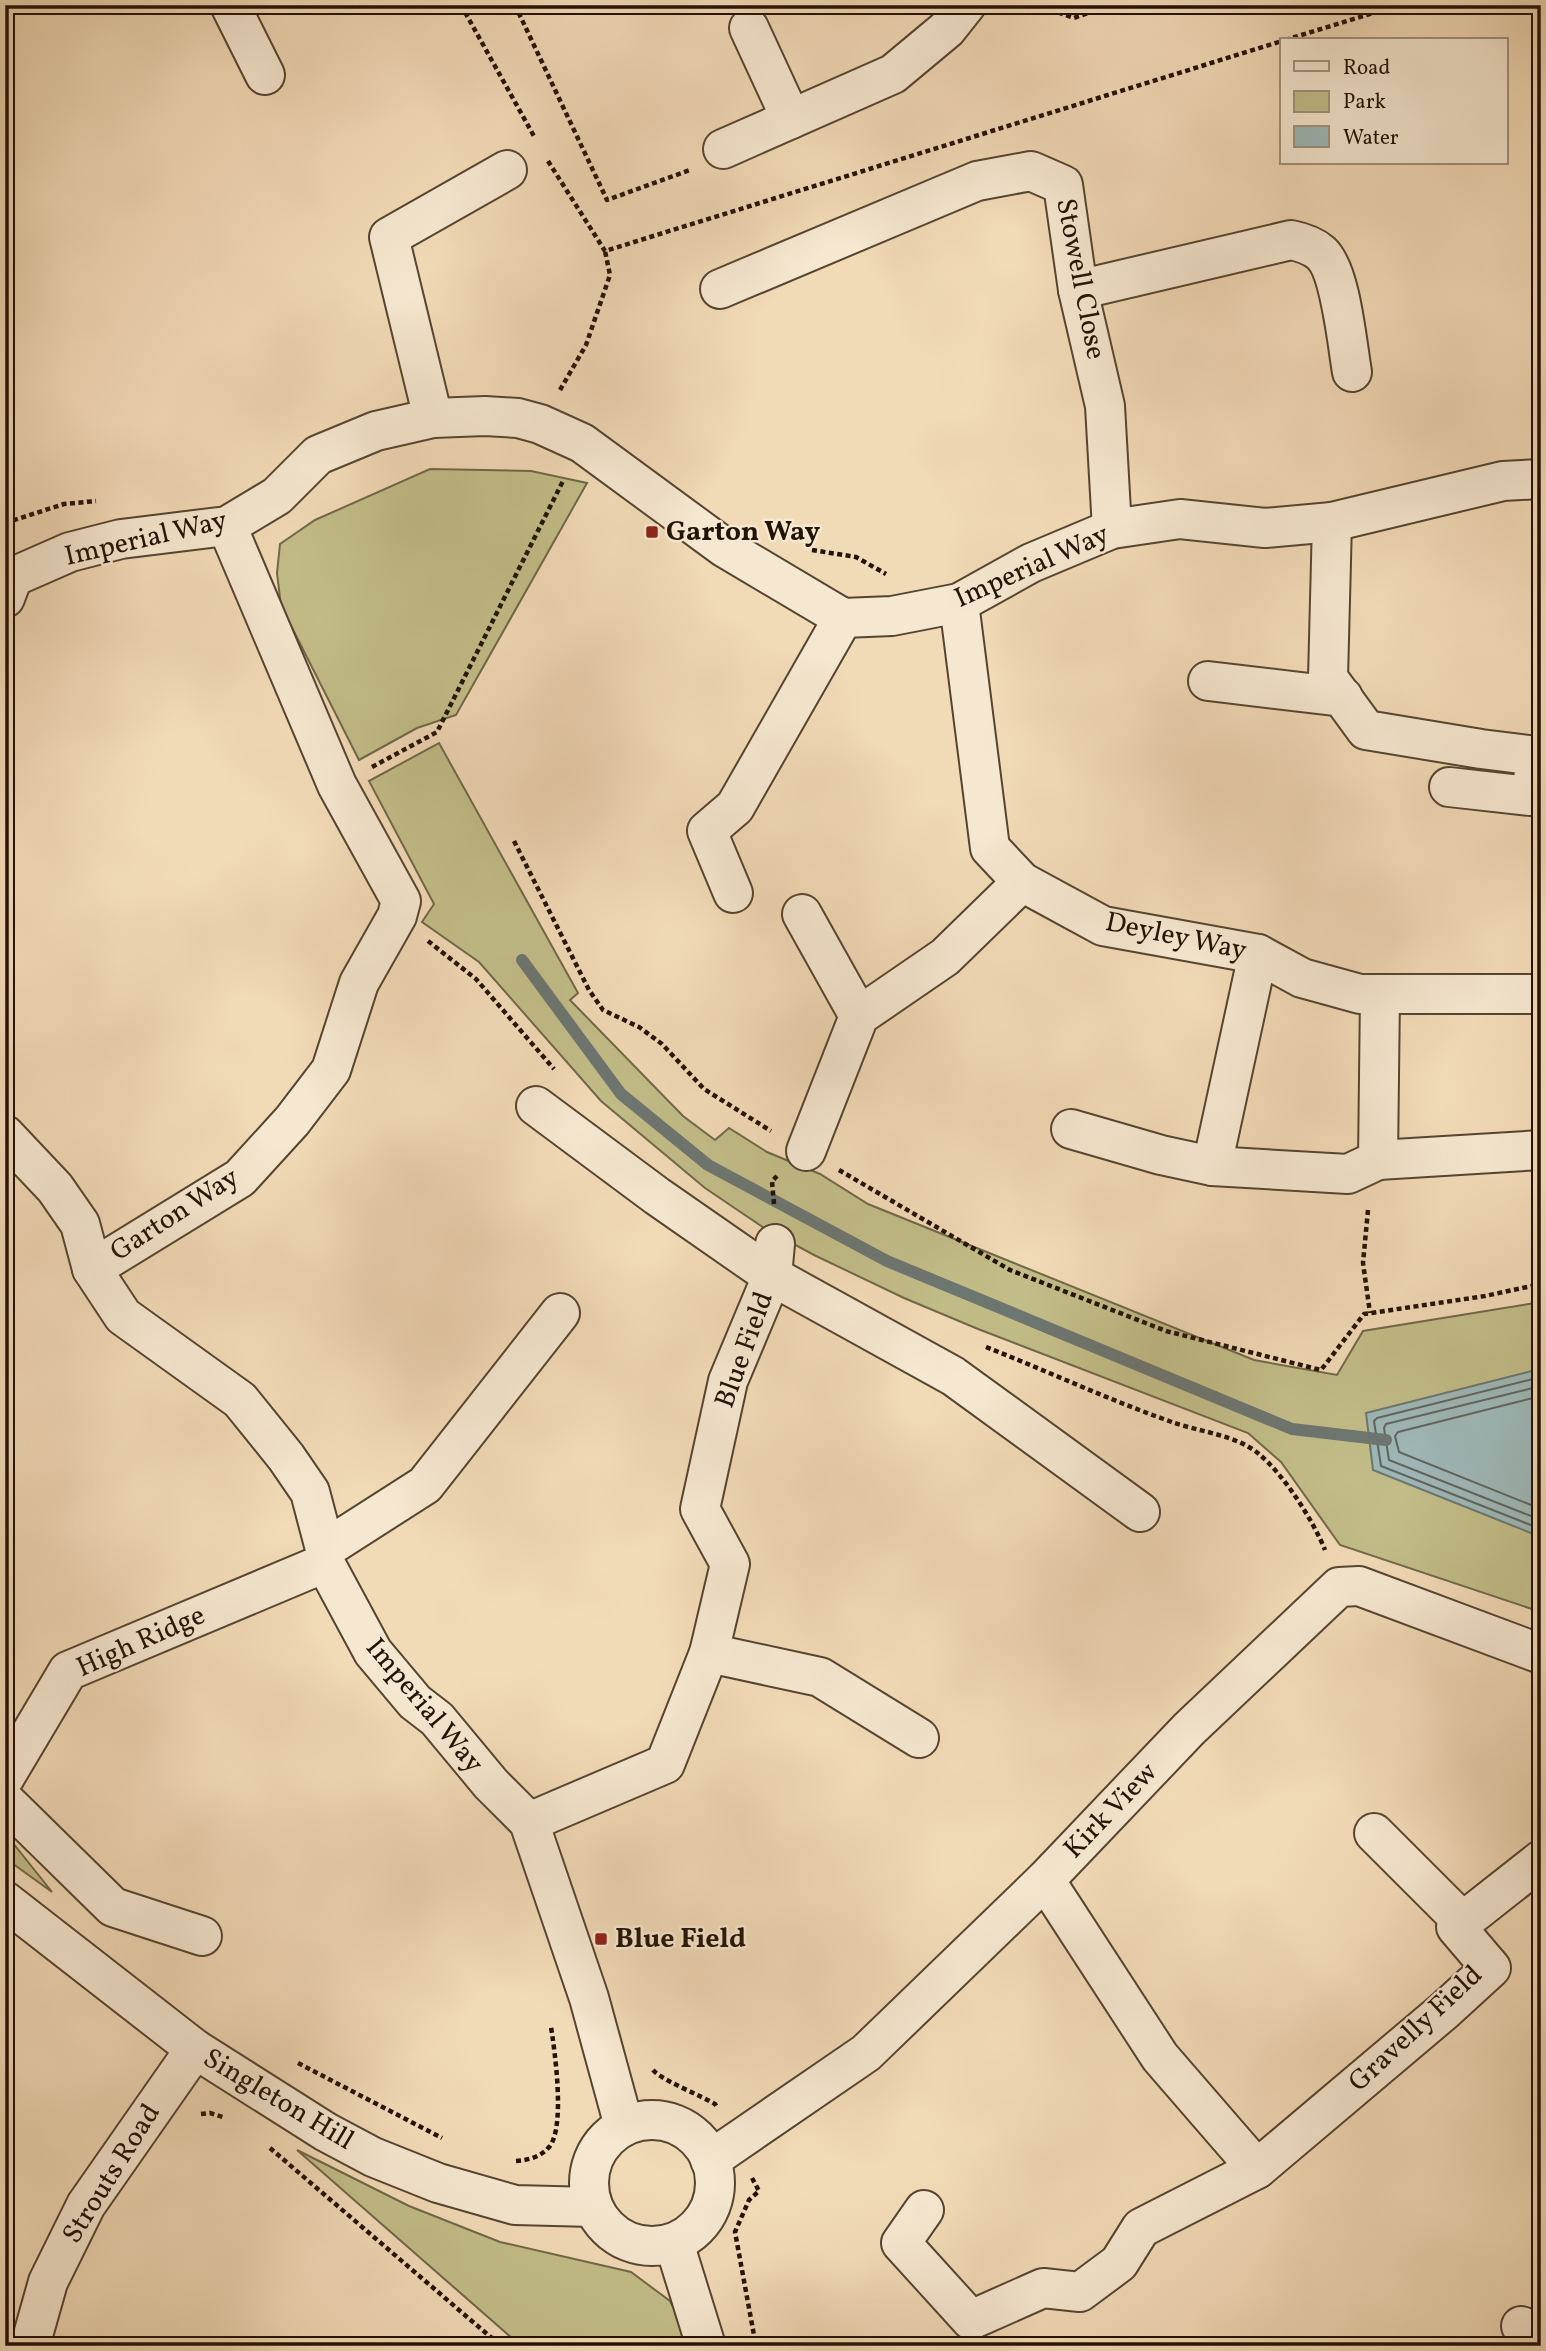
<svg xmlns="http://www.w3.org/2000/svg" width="1546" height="2351" font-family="Vollkorn,serif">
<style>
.green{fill:#c2bd88;stroke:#726847;stroke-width:2}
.water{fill:#9eb8b8;stroke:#6d7671;stroke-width:2}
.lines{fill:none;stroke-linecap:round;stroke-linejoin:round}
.shore{stroke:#60655f;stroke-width:2}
.stream{stroke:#6d7671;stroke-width:12}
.minor-casing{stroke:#564432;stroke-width:42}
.path{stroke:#231206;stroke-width:4.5;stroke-dasharray:5 3.5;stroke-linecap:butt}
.minor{stroke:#f6e7d0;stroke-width:38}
.poi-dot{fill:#8f2418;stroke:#f6e7d0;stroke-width:2.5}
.labels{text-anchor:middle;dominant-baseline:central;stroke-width:5;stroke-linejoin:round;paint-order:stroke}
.street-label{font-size:28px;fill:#231206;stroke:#f6e7d0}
.poi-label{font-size:28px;font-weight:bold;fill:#231206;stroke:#f6e7d0;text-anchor:start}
</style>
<rect width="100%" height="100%" fill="#f1dab6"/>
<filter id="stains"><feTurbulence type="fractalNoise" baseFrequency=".00286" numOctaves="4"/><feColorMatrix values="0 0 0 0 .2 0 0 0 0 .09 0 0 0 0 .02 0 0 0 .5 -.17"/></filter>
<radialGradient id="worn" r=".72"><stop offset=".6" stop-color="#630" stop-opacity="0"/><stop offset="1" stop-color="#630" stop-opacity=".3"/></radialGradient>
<g class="green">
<polygon points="430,469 531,471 587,483 456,715 417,728 359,760 281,606 277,573 280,544 315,520"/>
<polygon points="439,743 578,993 570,1000 683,1116 715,1140 729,1128 767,1152 820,1174 868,1204 1254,1360 1337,1375 1363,1331 1541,1302 1541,1612 1340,1545 1281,1462 1248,1433 978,1329 904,1298 814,1255 764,1228 705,1188 601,1101 479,962 422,922 434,904 369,781"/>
<polygon points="5,1833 52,1892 5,1858"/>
<polygon points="297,2150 409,2206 500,2242 631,2272 670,2301 693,2346 521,2346"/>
</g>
<polygon class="water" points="1536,1370 1541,1371 1541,1537 1373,1470 1366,1413"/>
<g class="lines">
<g class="shore">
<polyline points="1541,1377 1377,1418 1374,1421 1381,1466 1541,1529"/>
<polyline points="1541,1386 1386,1424 1384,1428 1389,1460 1541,1520"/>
<polyline points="1541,1396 1398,1432 1395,1436 1399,1452 1541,1509"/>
</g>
<polyline class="stream" points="522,960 621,1094 708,1165 887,1261 1292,1429 1386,1440"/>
<g class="minor-casing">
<g id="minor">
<polyline points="230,5 265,75"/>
<polyline points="749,28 791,119"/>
<polyline points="723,149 893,74 947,29 966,5"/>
<polyline points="720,289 977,181 1031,171 1063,185 1078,290 1105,406 1112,529"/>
<path d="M1078,290L1291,240C1301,242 1313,246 1321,253C1341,271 1347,344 1352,372"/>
<polyline points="433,418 389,237 507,170"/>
<polyline points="1332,522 1328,678 1366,730 1481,749 1537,756 1530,796 1449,787"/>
<polyline points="5,598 13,577 70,552 121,539 227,526 277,496 318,455 376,431 433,418 485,416 518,418 540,424 582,443 725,548 843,618 892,616 959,603 1031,563 1112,529 1180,519 1265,528 1332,522 1503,481 1541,479"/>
<polyline points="959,603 990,848 1022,882 1103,926 1258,954 1302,978 1360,994 1541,994"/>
<polyline points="1208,681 1343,697"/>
<polyline points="733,893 707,831 735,807 843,618"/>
<polyline points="802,914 859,1016"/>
<polyline points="536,1106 657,1196 772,1276 953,1376 1140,1512"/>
<polyline points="1071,1129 1161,1155 1212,1166 1348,1174 1378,1160 1380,994"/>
<polyline points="5,1135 55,1188 80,1224 92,1269 123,1316 240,1400 286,1457 310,1492 325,1549 325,1563 373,1652 415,1702 437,1719 491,1784 529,1822 589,1998 624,2126"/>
<polyline points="806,1151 859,1016 945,957 1022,882"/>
<polyline points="1378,1160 1541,1150"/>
<polyline points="1212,1166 1258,954"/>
<polyline points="92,1269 240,1178 292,1121 331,1070 359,983 397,916 401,901 337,785 227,526"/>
<polyline points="325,1549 425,1485 560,1313"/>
<polyline points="709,1653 820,1677 919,1738"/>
<polyline points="5,1777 68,1671 325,1563"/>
<polyline points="5,1801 113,1907 202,1936"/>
<polyline points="529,1822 665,1764 709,1653 730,1564 700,1509 728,1381 772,1276 775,1244"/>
<polyline points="1374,1833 1463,1922"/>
<polyline points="1045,1880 1160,2057 1257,2169"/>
<polyline points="5,1901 195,2049 326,2132 373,2157 438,2183 515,2205 593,2207"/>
<circle cx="652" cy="2183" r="63"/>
<polyline points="710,2160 866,2053 1045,1880 1189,1729 1339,1587 1359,1586 1541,1654"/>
<polyline points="924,2210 901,2243 971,2320 1043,2288 1080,2292 1119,2263 1141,2228 1257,2169 1444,2011 1491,1968 1456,1927 1541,1860"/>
<polyline points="674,2243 706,2346"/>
<polyline points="1521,2326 1541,2333"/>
<polyline points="30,2346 48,2282 86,2205 195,2049"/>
</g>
</g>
<g class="path">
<polyline points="461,5 535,138"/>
<polyline points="515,5 607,200 690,170"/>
<polyline points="1055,5 1057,12 1074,18 1110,5"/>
<polyline points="1285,40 1399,5"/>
<polyline points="548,161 605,251 1282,41"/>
<polyline points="560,390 586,345 610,275 605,251"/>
<polyline points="5,523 64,504 96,501"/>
<polyline points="812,550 856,557 886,574"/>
<polyline points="372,767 437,732 563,481"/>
<polyline points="514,841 589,990 603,1010 639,1027 662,1044 704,1089 771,1131"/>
<polyline points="428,941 476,979 554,1069"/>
<polyline points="839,1170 1010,1270 1166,1331 1321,1370 1364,1314 1485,1296 1541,1284"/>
<polyline points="774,1204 772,1181 777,1176"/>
<polyline points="1368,1210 1363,1263 1370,1313"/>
<path d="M986,1347C1047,1371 1107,1399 1169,1421C1198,1432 1235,1434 1259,1454C1284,1475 1313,1520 1325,1550"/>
<polyline points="298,2063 442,2138"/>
<path d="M653,2070C663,2081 700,2095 715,2104L717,2107"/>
<polyline points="201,2114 210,2113 223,2117"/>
<polyline points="270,2148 501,2346"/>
<path d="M516,2161C529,2160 541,2157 550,2146C565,2125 555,2052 551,2027"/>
<polyline points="752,2178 759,2191 749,2200 735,2232 756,2346"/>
</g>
<use href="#minor" class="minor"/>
</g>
<g class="poi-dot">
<rect x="645" y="525" width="14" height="14" rx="3.5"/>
<rect x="594" y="1932" width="14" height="14" rx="3.5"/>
</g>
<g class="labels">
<g class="street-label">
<text transform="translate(1080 279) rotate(79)">Stowell Close</text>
<text transform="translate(146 539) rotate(-13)">Imperial Way</text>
<text transform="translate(1032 567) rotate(-24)">Imperial Way</text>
<text transform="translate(1176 937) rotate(12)">Deyley Way</text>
<text transform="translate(175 1215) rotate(-33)">Garton Way</text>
<text transform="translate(745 1350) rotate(-70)">Blue Field</text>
<text transform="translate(141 1642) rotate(-24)">High Ridge</text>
<text transform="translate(424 1706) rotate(50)">Imperial Way</text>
<text transform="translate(1111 1811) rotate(-46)">Kirk View</text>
<text transform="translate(1416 2029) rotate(-43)">Gravelly Field</text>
<text transform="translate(278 2100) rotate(31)">Singleton Hill</text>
<text transform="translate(112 2174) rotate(-58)">Strouts Road</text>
</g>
<g class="poi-label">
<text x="666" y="532">Garton Way</text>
<text x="615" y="1939">Blue Field</text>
</g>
</g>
<rect width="1546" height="2351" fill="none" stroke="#f1dab6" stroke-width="28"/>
<rect x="7" y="7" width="1532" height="2337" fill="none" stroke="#231206" stroke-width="3.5"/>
<rect x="14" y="14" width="1518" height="2323" fill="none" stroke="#231206" stroke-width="2"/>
<rect x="1280" y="38" width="228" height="126" fill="#f6e7d0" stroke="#a2927f" stroke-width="2"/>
<rect x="1294" y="61" width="35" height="10" fill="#f6e7d0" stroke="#a2927f" stroke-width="2"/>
<text x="1343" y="74" font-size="21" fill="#231206">Road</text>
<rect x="1294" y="91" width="35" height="21" fill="#c2bd88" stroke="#a2927f" stroke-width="2"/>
<text x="1343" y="108" font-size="21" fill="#231206">Park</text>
<rect x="1294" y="126" width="35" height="21" fill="#9eb8b8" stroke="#a2927f" stroke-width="2"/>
<text x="1343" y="144" font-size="21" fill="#231206">Water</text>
<rect width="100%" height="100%" filter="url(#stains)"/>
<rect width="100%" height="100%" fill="url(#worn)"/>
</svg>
